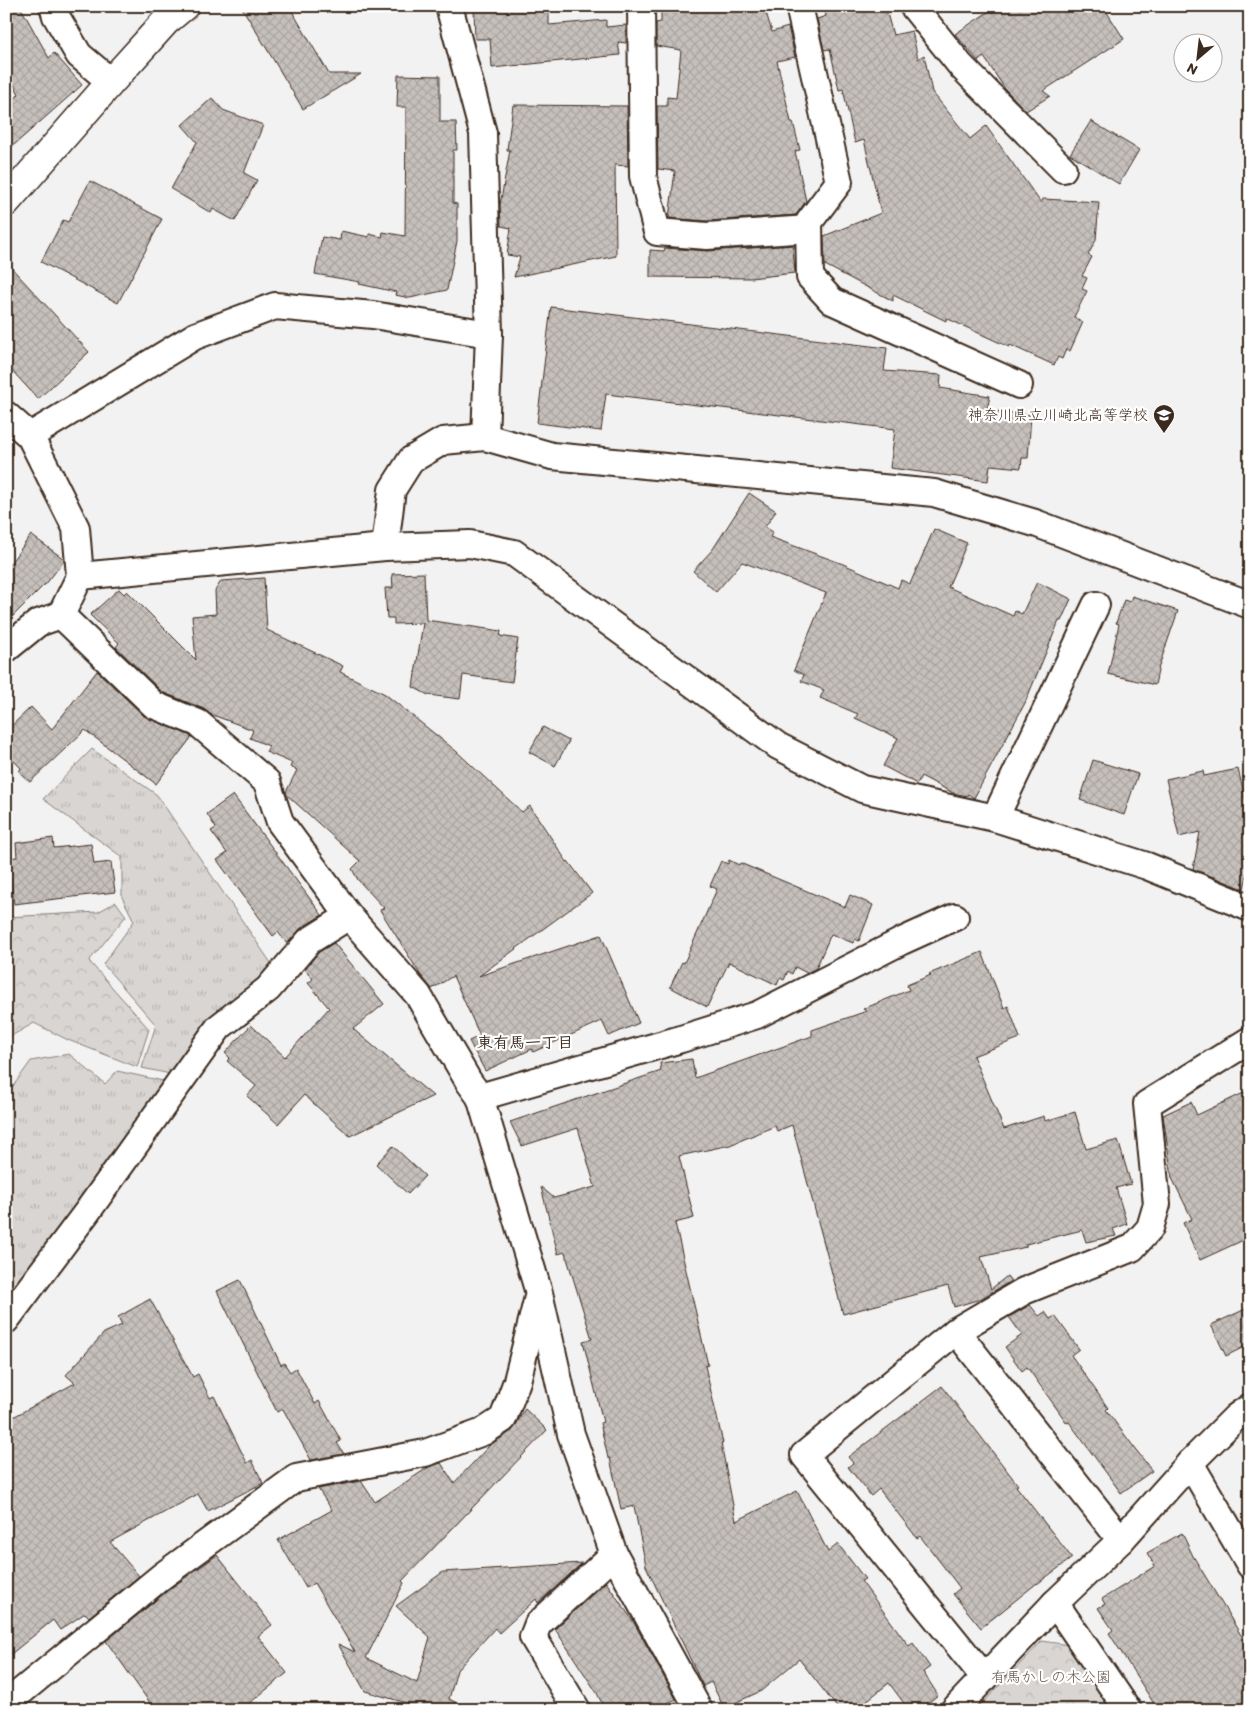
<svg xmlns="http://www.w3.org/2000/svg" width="1256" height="1716" font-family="Itim,'Klee One',sans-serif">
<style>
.grass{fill:url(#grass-tufts);stroke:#8a8078}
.forest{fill:url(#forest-crowns);stroke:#8a8078}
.building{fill:url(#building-cross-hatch);stroke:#3b2a1e}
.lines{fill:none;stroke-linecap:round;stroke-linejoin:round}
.minor-casing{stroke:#3b2a1e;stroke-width:30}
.tertiary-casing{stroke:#3b2a1e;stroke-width:31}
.minor{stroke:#fff;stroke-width:26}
.tertiary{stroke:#fff;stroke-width:28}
.labels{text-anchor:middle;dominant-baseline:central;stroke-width:4.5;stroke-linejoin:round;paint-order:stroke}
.poi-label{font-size:15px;fill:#3b2a1e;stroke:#fff;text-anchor:end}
.park-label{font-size:15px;fill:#62554b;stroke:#fff}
.neighbourhood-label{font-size:16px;font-weight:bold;fill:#3b2a1e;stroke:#fff}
</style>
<defs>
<pattern id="grass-tufts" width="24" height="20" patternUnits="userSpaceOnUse" patternTransform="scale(1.25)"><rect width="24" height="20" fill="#d8d5d2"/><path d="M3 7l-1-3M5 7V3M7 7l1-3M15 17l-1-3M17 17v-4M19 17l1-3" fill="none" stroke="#bab7b4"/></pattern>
<pattern id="forest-crowns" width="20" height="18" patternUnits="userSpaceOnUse" patternTransform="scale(1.25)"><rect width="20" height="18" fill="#d8d5d2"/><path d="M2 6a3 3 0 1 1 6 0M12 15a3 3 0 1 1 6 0" fill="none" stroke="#bab7b4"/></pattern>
<pattern id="building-cross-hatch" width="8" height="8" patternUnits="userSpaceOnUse" patternTransform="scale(1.25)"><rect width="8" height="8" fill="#c6c0bd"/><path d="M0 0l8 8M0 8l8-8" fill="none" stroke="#aba5a2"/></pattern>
</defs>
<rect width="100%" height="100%" fill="#f3f2f2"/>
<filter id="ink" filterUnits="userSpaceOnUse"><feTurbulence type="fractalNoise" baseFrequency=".02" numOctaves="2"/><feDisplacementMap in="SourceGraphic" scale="10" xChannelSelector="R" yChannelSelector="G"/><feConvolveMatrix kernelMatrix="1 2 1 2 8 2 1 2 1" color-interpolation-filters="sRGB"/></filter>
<g filter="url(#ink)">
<g class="grass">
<polygon points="92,749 157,795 275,969 175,1075 142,1068 156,1025 103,964 134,921 122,897 122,857 43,799"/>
<polygon points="69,1054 105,1084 117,1071 177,1084 6,1307 6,1096 31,1061"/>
</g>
<g class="forest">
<polygon points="116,902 126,916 89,961 149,1029 137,1067 68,1040 34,1023 6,1039 6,917 98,912"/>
<polygon points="1042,1641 1069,1645 1113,1710 976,1710"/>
</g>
<g class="building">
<polygon points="6,6 20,6 49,58 54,53 82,85 6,152 6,108 19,94 6,71"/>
<polygon points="241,6 289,6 329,74 361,74 303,109"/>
<polygon points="520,6 549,6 549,25 606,20 606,27 626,25 626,43 618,42 620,55 492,68 490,39 475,39 474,8 520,8"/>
<polygon points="661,6 764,6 772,32 788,27 795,57 777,61 791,122 793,122 800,150 795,151 806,201 796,215 707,221 669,218 675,171 658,169 657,106 667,106 667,97 676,98 681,50 656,46 656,23 661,22"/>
<polygon points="844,6 885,6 893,35 912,31 918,59 924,55 932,92 970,139 986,126 1041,203 1043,199 1099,202 1096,240 1088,255 1092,257 1082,276 1087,278 1082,289 1087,291 1074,317 1083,322 1070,351 1066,349 1062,359 1058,357 1054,365 1010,345 1009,347 946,318 946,321 893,295 893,301 825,265 824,236 881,213 864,140 855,143 843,89 839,90 830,49 824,50 817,19 826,16 825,11"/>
<polygon points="997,6 1103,6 1124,39 1043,91 1050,96 1026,111 1005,89 984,57 978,61 955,34"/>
<polygon points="398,75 440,76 440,122 456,122 457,150 453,150 453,203 457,204 457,241 447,290 410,298 395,295 396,292 359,284 360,282 315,274 322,237 340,240 341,231 369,237 369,234 382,237 383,232 405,236 406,107 397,107"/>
<polygon points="212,98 223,110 263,125 244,173 257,180 235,221 213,209 211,213 171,189 197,142 182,125"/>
<polygon points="513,105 627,106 628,166 615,165 616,256 514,277 520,257 507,255 511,228 501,226 500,205 510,150 507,150"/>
<polygon points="1091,121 1139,150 1119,184 1070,154"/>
<polygon points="90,181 162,219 118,303 41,262 63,220 68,222"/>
<polygon points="794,245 794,248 793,248 795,273 751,278 650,277 650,250 664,251 665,248 708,251"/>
<polygon points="6,262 89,352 38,399 6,364"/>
<polygon points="551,307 887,348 884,371 941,375 940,388 990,396 987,410 1031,415 1028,458 1022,458 1021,468 990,465 988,481 890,468 895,429 606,394 601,431 537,423"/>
<polygon points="749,493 776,511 765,527 773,532 770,537 843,564 898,588 901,580 910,584 934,529 967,543 948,587 1013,616 1015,611 1022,614 1037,582 1071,599 1061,621 1059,621 1025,703 974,798 968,794 967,796 953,793 921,776 917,784 883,766 898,738 855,718 858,714 820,698 824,690 801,681 804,675 794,670 826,593 742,562 716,592 693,571 713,549"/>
<polygon points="31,535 64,559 64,561 45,585 44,585 6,623 6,569"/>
<polygon points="424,573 426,620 501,631 500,636 518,639 512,682 463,675 460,699 428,695 413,687 423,623 394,624 394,618 387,618 385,588 393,588 392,574"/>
<polygon points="264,578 267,630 343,666 340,672 385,694 456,751 522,812 530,806 567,862 568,861 592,893 479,976 601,935 639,1023 609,1036 602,1021 533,1052 532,1049 485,1071 469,1041 480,1036 453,976 432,989 420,974 380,910 384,908 358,880 352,869 360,861 287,795 286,792 297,770 290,767 292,763 266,752 269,746 250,738 253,730 210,714 204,709 162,692 116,647 119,643 90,615 119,589 124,594 127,591 196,660 192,616 216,614 215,591 221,581"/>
<polygon points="1132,596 1178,611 1159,666 1155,685 1108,674 1119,624 1116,623 1124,600 1130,602"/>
<polygon points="97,671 144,716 189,735 191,738 156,784 85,730 30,782 19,772 21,768 6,753 6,731 31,707 52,729"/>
<polygon points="543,727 569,741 555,766 529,752"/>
<polygon points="1093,760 1138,774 1124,815 1080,800"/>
<polygon points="1238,769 1250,819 1250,861 1244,889 1193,869 1200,832 1179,837 1166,779 1203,771 1204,776"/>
<polygon points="233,795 322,915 301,928 287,944 278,932 273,936 217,860 227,853 211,831 216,828 207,814"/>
<polygon points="53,838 54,848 91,844 94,864 111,862 115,892 14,904 8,858 17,857 16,843"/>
<polygon points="729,860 739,865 740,863 845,907 850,895 873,905 859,941 855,939 853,943 831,934 816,968 807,973 795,967 792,974 788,971 784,980 780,978 777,985 729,962 707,1007 670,987 682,962 684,963 717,889 710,886 721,861 728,864"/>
<polygon points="334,943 384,1004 353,1029 433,1096 350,1136 304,1095 278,1124 247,1096 256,1086 227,1061 230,1058 225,1053 251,1025 285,1057 329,1008 308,983 313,979 305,969 319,952"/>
<polygon points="982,952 1004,1008 1008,1006 1020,1038 973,1056 1004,1129 1044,1116 1045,1121 1075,1112 1086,1149 1118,1140 1131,1184 1116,1188 1127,1224 1113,1229 1116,1236 1086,1242 1082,1230 1026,1244 1026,1247 981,1257 991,1289 1007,1276 1011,1281 980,1299 954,1307 948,1286 843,1314 792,1125 777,1131 775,1126 730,1145 679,1156 694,1218 675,1223 708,1365 705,1366 723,1443 721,1443 736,1521 797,1491 828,1552 838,1544 865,1579 861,1581 909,1646 913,1643 930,1667 923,1672 938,1695 919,1710 909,1710 889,1683 855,1710 839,1710 799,1659 761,1691 724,1708 711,1682 703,1686 646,1566 634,1506 621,1509 610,1458 608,1458 600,1423 603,1422 583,1341 592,1339 565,1252 558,1254 541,1187 554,1198 595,1187 578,1128 522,1146 510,1122 661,1071 660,1063 692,1059 695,1078 812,1036 812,1030 867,1011 863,1009 909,990 907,985 931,975 929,974"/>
<polygon points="1250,1090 1250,1237 1200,1260 1183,1223 1192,1219 1172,1178 1163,1115 1191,1102 1197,1115"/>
<polygon points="393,1146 425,1176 408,1194 376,1164"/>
<polygon points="240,1280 281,1365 284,1363 290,1372 296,1368 315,1404 319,1401 341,1441 337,1443 344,1454 311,1460 283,1409 277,1412 217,1291"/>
<polygon points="150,1299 193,1377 198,1374 210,1398 214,1396 247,1463 252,1460 263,1483 208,1511 198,1494 110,1542 139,1576 89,1617 85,1613 60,1630 53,1620 6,1658 6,1421 75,1383 66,1375 104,1333 122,1325 118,1317"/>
<polygon points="1030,1305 1039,1316 1045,1312 1050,1319 1055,1316 1079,1349 1071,1355 1108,1408 1106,1410 1152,1471 1121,1493 1069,1422 1067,1423 1027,1367 1022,1371 1005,1347 1022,1335 1009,1317"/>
<polygon points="1250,1307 1250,1344 1226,1356 1211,1325"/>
<polygon points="942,1386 1018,1485 1016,1486 1072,1558 1037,1584 1037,1583 981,1628 953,1594 960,1588 920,1536 917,1538 879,1489 871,1496 848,1467 853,1463 848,1457"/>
<polygon points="525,1409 547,1430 402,1581 404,1583 366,1658 417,1683 430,1637 396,1606 443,1572 582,1563 538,1603 536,1599 499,1633 495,1628 457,1670 449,1699 459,1704 457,1710 430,1710 365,1691 338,1644 355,1652 314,1583 306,1588 278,1540 332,1510 318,1489 361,1481 375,1502 429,1467 441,1463 454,1483 490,1445 512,1431"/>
<polygon points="1182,1533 1193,1556 1250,1650 1250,1710 1158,1710 1109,1633 1113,1630 1098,1608 1105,1604 1102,1599 1155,1566 1147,1553"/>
<polygon points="217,1555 272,1625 258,1636 287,1673 241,1710 155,1710 106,1641 171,1588"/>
<polygon points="606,1582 633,1621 676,1699 657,1709 653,1702 637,1710 605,1710 597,1693 555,1629"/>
</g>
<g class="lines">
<g class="minor-casing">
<g id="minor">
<polyline points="53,6 56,16 79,55 111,82"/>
<polyline points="449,6 483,133 489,334 485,437"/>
<polyline points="641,6 643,176 657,232 707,236 809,229"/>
<polyline points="799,6 839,182 809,222 810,277 832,301 1019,385"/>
<polyline points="913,6 961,66 1063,169"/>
<polyline points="6,415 30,436 76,528 80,576 61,615 154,705 198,723 267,782 280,822 349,916 418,995 469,1082 480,1097 539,1293 571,1434 614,1554 699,1710"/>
<polyline points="30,436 195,336 275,306 373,315 489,334"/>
<polyline points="385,547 392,490 411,460 443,441 485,437 552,456 934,493 1035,523 1250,605"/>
<polyline points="80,576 385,547 470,544 514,553 778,746 862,789 995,818 1147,866 1250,908"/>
<polyline points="6,649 38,623 61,615"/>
<polyline points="995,818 1096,605"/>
<polyline points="480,1097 681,1039 757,1015 902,941 955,917"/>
<polyline points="6,1320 87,1212 219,1027 268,989 309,941 349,916"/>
<polyline points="956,1331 1024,1291 1132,1248 1150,1228 1157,1204 1147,1104 1250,1040"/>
<polyline points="1190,1463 1250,1565"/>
<polyline points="1055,1603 1128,1710"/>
<polyline points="985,1678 804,1455 956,1331 1121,1540"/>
<polyline points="6,1704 162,1576 296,1478 425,1453 483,1432 503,1419 517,1381 538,1297"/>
<polyline points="577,1710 533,1637 538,1624 614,1554"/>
<polyline points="954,1710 1055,1603 1121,1540 1190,1463 1236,1417 1250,1407"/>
</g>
</g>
<g class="tertiary-casing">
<polyline id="tertiary" points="6,202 111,82 166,21 184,6"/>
</g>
<use href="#minor" class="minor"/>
<use href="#tertiary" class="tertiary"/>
</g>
</g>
<defs>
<g id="school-pin" transform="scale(1.125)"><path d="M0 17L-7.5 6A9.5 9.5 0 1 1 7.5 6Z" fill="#3b2a1e" stroke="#fff"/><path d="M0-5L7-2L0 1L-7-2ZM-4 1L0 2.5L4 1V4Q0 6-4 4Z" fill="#fff"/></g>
</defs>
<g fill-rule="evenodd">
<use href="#school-pin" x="1164" y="415"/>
</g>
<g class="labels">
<g class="poi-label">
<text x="1148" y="415">神奈川県立川崎北高等学校</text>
</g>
<g class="park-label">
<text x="1051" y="1677">有馬かしの木公園</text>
</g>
<g class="neighbourhood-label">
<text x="525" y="1042">東有馬一丁目</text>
</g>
</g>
<rect width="1256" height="1716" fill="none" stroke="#fff" stroke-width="25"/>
<rect x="12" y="12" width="1231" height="1691" fill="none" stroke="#3b2a1e" stroke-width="2" filter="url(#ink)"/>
<g transform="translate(1198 58) rotate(208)"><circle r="24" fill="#ffffff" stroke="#b1aaa5"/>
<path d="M0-4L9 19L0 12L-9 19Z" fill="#3b2a1e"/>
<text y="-8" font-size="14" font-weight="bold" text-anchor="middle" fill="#3b2a1e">N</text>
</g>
</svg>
